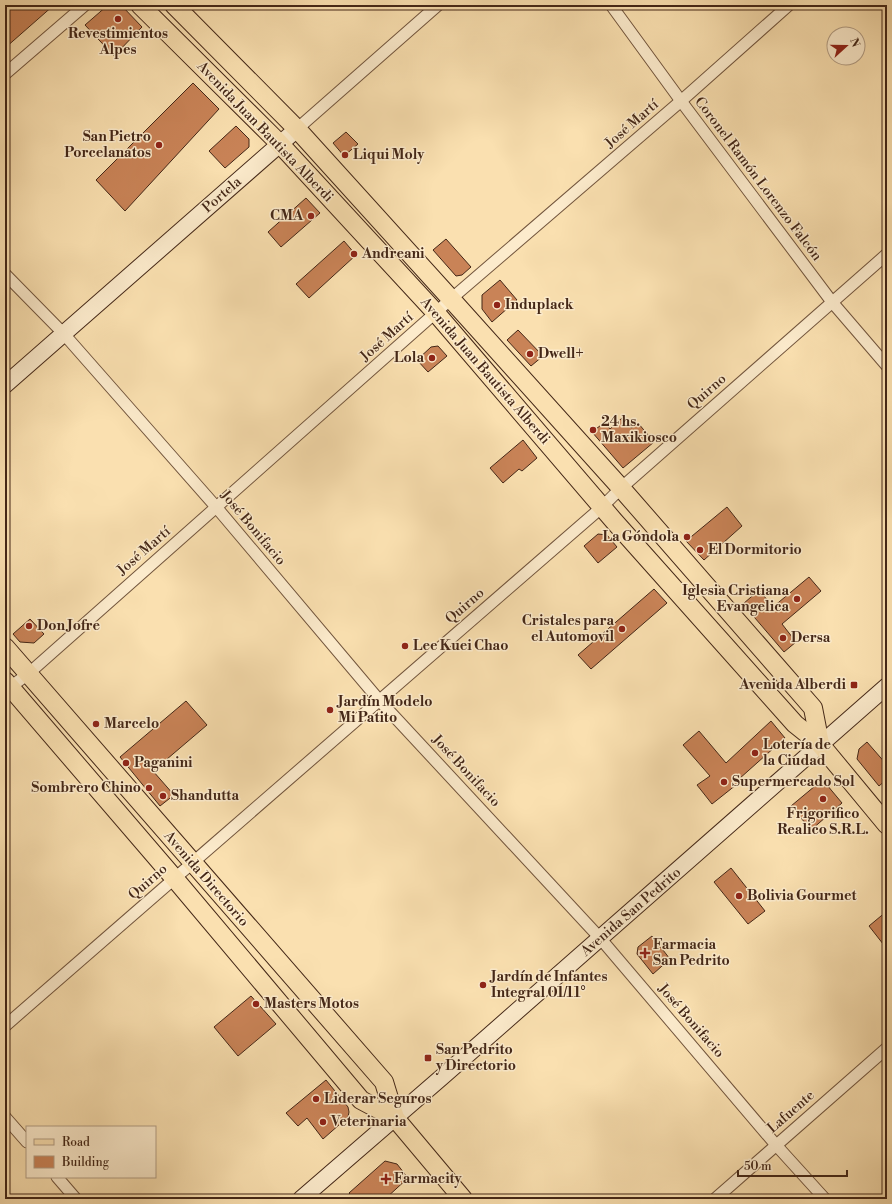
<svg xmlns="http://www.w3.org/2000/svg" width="892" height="1204" font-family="'Libre Bodoni',serif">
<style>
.building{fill:#c98357;stroke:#442717}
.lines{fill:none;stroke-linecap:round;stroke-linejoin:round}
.street-casing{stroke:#72553d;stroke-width:13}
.secondary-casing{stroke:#442717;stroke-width:18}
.primary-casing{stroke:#442717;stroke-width:20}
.street{stroke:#fcebcc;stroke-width:11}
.secondary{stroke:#fcebcc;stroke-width:16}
.primary{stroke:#fae0b0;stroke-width:18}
.poi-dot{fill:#8f2418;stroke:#fcebcc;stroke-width:1.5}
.labels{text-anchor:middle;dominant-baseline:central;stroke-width:3;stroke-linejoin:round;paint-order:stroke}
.poi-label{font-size:14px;font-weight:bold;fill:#442717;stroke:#fcebcc;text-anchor:start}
.street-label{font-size:14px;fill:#442717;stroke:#fcebcc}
</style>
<rect width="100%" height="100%" fill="#fae0b0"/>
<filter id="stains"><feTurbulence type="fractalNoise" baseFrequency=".005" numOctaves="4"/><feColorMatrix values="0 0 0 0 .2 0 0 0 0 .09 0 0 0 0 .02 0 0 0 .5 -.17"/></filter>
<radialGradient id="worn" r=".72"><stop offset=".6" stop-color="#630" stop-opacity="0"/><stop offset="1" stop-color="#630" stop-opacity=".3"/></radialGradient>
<g class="building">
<polygon points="13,5 54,5 5,48 5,12"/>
<polygon points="108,5 121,5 142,27 114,56 85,25"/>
<polygon points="193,83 219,109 125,211 96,180"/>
<polygon points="236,126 249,139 249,147 225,168 209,151"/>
<polygon points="346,132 358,144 344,156 333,143"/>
<polygon points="306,198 320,213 281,247 268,232"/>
<polygon points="446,239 471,267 462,275 456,276 433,250"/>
<polygon points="344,241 356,255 309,298 296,284"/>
<polygon points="500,280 517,300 492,322 482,309 482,295"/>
<polygon points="518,330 543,356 531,366 507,340"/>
<polygon points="438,346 447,356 428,372 417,360 431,347"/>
<polygon points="622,418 631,428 638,423 654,442 623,468 592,432 605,422 610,429"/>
<polygon points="523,440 537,458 522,471 519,469 503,483 490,468"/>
<polygon points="727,507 742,526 704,560 686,541"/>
<polygon points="598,534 607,535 617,547 598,563 584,546"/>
<polygon points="809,577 821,591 782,624 796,642 784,652 743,604 759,590 773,607"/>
<polygon points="654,589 667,603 591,669 578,655"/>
<polygon points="30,619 44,634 34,643 20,642 13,634"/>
<polygon points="186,701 207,725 153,771 174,795 160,806 120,757"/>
<polygon points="771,721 785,738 739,779 741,781 712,804 697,785 710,776 683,745 699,731 726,763"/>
<polygon points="867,742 887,765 887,779 879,786 857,759 859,749"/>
<polygon points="827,785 842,803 811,830 791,806 815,786"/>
<polygon points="731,868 765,911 748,924 714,882"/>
<polygon points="887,911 887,949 869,926"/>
<polygon points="652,936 670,959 653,974 637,954 638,947"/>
<polygon points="251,996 276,1024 238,1056 214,1027"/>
<polygon points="326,1080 348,1107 349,1112 348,1117 323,1139 307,1118 298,1126 286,1113"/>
<polygon points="385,1161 397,1164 408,1178 385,1199 354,1199 349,1193"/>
</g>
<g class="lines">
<g class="street-casing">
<g id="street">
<polyline points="611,5 681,101 832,302 887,366"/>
<polyline points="5,74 85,5"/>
<polyline points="297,129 438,5"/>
<polyline points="5,274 63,333 217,508 379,700 600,938 776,1145 825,1199"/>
<polyline points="5,691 28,674 451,299 681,101 789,5"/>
<path d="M5,1026C204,853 403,679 602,507L621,488L887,254"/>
<polyline points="5,1117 27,1142"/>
<polyline points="57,1177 76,1199"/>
<polyline points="715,1199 887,1048"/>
</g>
</g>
<g class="secondary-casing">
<g id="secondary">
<polyline points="5,385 297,129"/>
<polyline points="301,1199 442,1077 887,686"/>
</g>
</g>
<g class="primary-casing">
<g id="primary">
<polyline points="140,5 280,144 436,313 614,521 795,724 820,744 887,825"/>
<polyline points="174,5 297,129 451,299 621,488 813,708 820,744"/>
<polyline points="5,647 384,1082 395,1118 463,1199"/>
<polyline points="5,681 175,879 361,1100 395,1118"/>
</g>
</g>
<use href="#street" class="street"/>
<use href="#secondary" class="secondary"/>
<use href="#primary" class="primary"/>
</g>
<g class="poi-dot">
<circle cx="118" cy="19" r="4"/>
<circle cx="159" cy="145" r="4"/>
<circle cx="345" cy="155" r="4"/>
<circle cx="311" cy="216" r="4"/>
<circle cx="354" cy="254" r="4"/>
<circle cx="497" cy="305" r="4"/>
<circle cx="530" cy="354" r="4"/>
<circle cx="432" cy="358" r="4"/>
<circle cx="593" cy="430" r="4"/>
<circle cx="687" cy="537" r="4"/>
<circle cx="700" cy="550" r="4"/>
<circle cx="797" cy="599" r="4"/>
<circle cx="29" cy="626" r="4"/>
<circle cx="622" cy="629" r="4"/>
<circle cx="783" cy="638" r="4"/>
<circle cx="405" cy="646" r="4"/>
<rect x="850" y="681" width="8" height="8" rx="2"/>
<circle cx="330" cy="710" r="4"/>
<circle cx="96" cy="724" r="4"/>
<circle cx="755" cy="753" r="4"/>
<circle cx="126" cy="763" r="4"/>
<circle cx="724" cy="782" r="4"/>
<circle cx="149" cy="788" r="4"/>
<circle cx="163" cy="796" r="4"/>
<circle cx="823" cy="799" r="4"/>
<circle cx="739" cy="896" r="4"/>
<path d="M643 947h4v4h4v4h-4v4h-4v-4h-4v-4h4z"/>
<circle cx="483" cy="985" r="4"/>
<circle cx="256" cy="1004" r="4"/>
<rect x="424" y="1054" width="8" height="8" rx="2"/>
<circle cx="316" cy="1099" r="4"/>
<circle cx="323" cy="1122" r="4"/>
<path d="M384 1173h4v4h4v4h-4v4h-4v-4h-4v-4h4z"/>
</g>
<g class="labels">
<g class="poi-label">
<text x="118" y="34" text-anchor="middle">Revestimientos<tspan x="118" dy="16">Alpes</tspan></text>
<text x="151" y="137" text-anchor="end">San Pietro<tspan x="151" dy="16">Porcelanatos</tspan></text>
<text x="353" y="155">Liqui Moly</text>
<text x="303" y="216" text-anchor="end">CMA</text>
<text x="362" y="254">Andreani</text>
<text x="505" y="305">Induplack</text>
<text x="538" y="354">Dwell+</text>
<text x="424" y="358" text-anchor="end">Lola</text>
<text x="601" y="422">24 hs.<tspan x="601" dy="16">Maxikiosco</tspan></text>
<text x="679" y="537" text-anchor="end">La Góndola</text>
<text x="708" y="550">El Dormitorio</text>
<text x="789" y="591" text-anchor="end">Iglesia Cristiana<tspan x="789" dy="16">Evangelica</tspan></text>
<text x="614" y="621" text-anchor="end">Cristales para<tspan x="614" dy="16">el Automovil</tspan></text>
<text x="37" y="626">Don Jofre</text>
<text x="791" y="638">Dersa</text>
<text x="413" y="646">Lee Kuei Chao</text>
<text x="846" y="685" text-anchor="end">Avenida Alberdi</text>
<text x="338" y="702">Jardín Modelo<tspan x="338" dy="16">Mi Patito</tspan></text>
<text x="104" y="724">Marcelo</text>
<text x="763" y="745">Lotería de<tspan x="763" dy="16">la Ciudad</tspan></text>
<text x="134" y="763">Paganini</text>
<text x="732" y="782">Supermercado Sol</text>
<text x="141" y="788" text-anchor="end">Sombrero Chino</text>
<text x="171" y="796">Shandutta</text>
<text x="823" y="814" text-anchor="middle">Frigorifico<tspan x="823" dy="16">Realico S.R.L.</tspan></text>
<text x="747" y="896">Bolivia Gourmet</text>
<text x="653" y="945">Farmacia<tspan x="653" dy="16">San Pedrito</tspan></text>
<text x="491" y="977">Jardín de Infantes<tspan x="491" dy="16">Integral 01/11°</tspan></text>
<text x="264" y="1004">Masters Motos</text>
<text x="436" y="1050">San Pedrito<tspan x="436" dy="16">y Directorio</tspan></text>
<text x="324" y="1099">Liderar Seguros</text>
<text x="331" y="1122">Veterinaria</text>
<text x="394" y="1179">Farmacity</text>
</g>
<g class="street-label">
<text transform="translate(632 124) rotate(-41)">José Martí</text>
<text transform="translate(265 132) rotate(46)">Avenida Juan Bautista Alberdi</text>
<text transform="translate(758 179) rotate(53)">Coronel Ramón Lorenzo Falcón</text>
<text transform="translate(222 195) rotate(-41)">Portela</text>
<text transform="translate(387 337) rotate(-42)">José Martí</text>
<text transform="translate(485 371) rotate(49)">Avenida Juan Bautista Alberdi</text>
<text transform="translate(707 392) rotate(-41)">Quirno</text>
<text transform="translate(253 528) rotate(50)">José Bonifacio</text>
<text transform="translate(144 551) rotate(-41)">José Martí</text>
<text transform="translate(465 606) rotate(-41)">Quirno</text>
<text transform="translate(466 771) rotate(47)">José Bonifacio</text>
<text transform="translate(206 879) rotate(49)">Avenida Directorio</text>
<text transform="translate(148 882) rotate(-41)">Quirno</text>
<text transform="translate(631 912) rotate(-41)">Avenida San Pedrito</text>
<text transform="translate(691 1021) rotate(49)">José Bonifacio</text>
<text transform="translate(791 1112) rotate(-41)">Lafuente</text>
</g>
</g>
<rect width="892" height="1204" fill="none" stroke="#fae0b0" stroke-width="20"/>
<rect x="6" y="6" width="880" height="1192" fill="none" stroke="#442717" stroke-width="2"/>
<rect x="10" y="10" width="872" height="1184" fill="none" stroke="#442717"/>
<rect x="26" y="1126" width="130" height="52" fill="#fcebcc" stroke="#b29d84"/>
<rect x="34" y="1139" width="20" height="6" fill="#fae0b0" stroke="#b29d84"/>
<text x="62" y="1146" font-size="12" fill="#442717">Road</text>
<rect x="34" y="1156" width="20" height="12" fill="#c98357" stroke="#b29d84"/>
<text x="62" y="1166" font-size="12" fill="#442717">Building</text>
<g transform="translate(846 46) rotate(69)"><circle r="19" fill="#fcebcc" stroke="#b29d84"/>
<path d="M0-3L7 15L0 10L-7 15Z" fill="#8f2418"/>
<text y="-6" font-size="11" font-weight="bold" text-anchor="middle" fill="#442717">N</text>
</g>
<path d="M738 1170v6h109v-6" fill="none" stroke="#442717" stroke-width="2"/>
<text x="744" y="1170" font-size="12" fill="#442717" stroke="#fcebcc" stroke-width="3" paint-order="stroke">50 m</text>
<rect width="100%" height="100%" filter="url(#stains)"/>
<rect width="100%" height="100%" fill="url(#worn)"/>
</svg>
